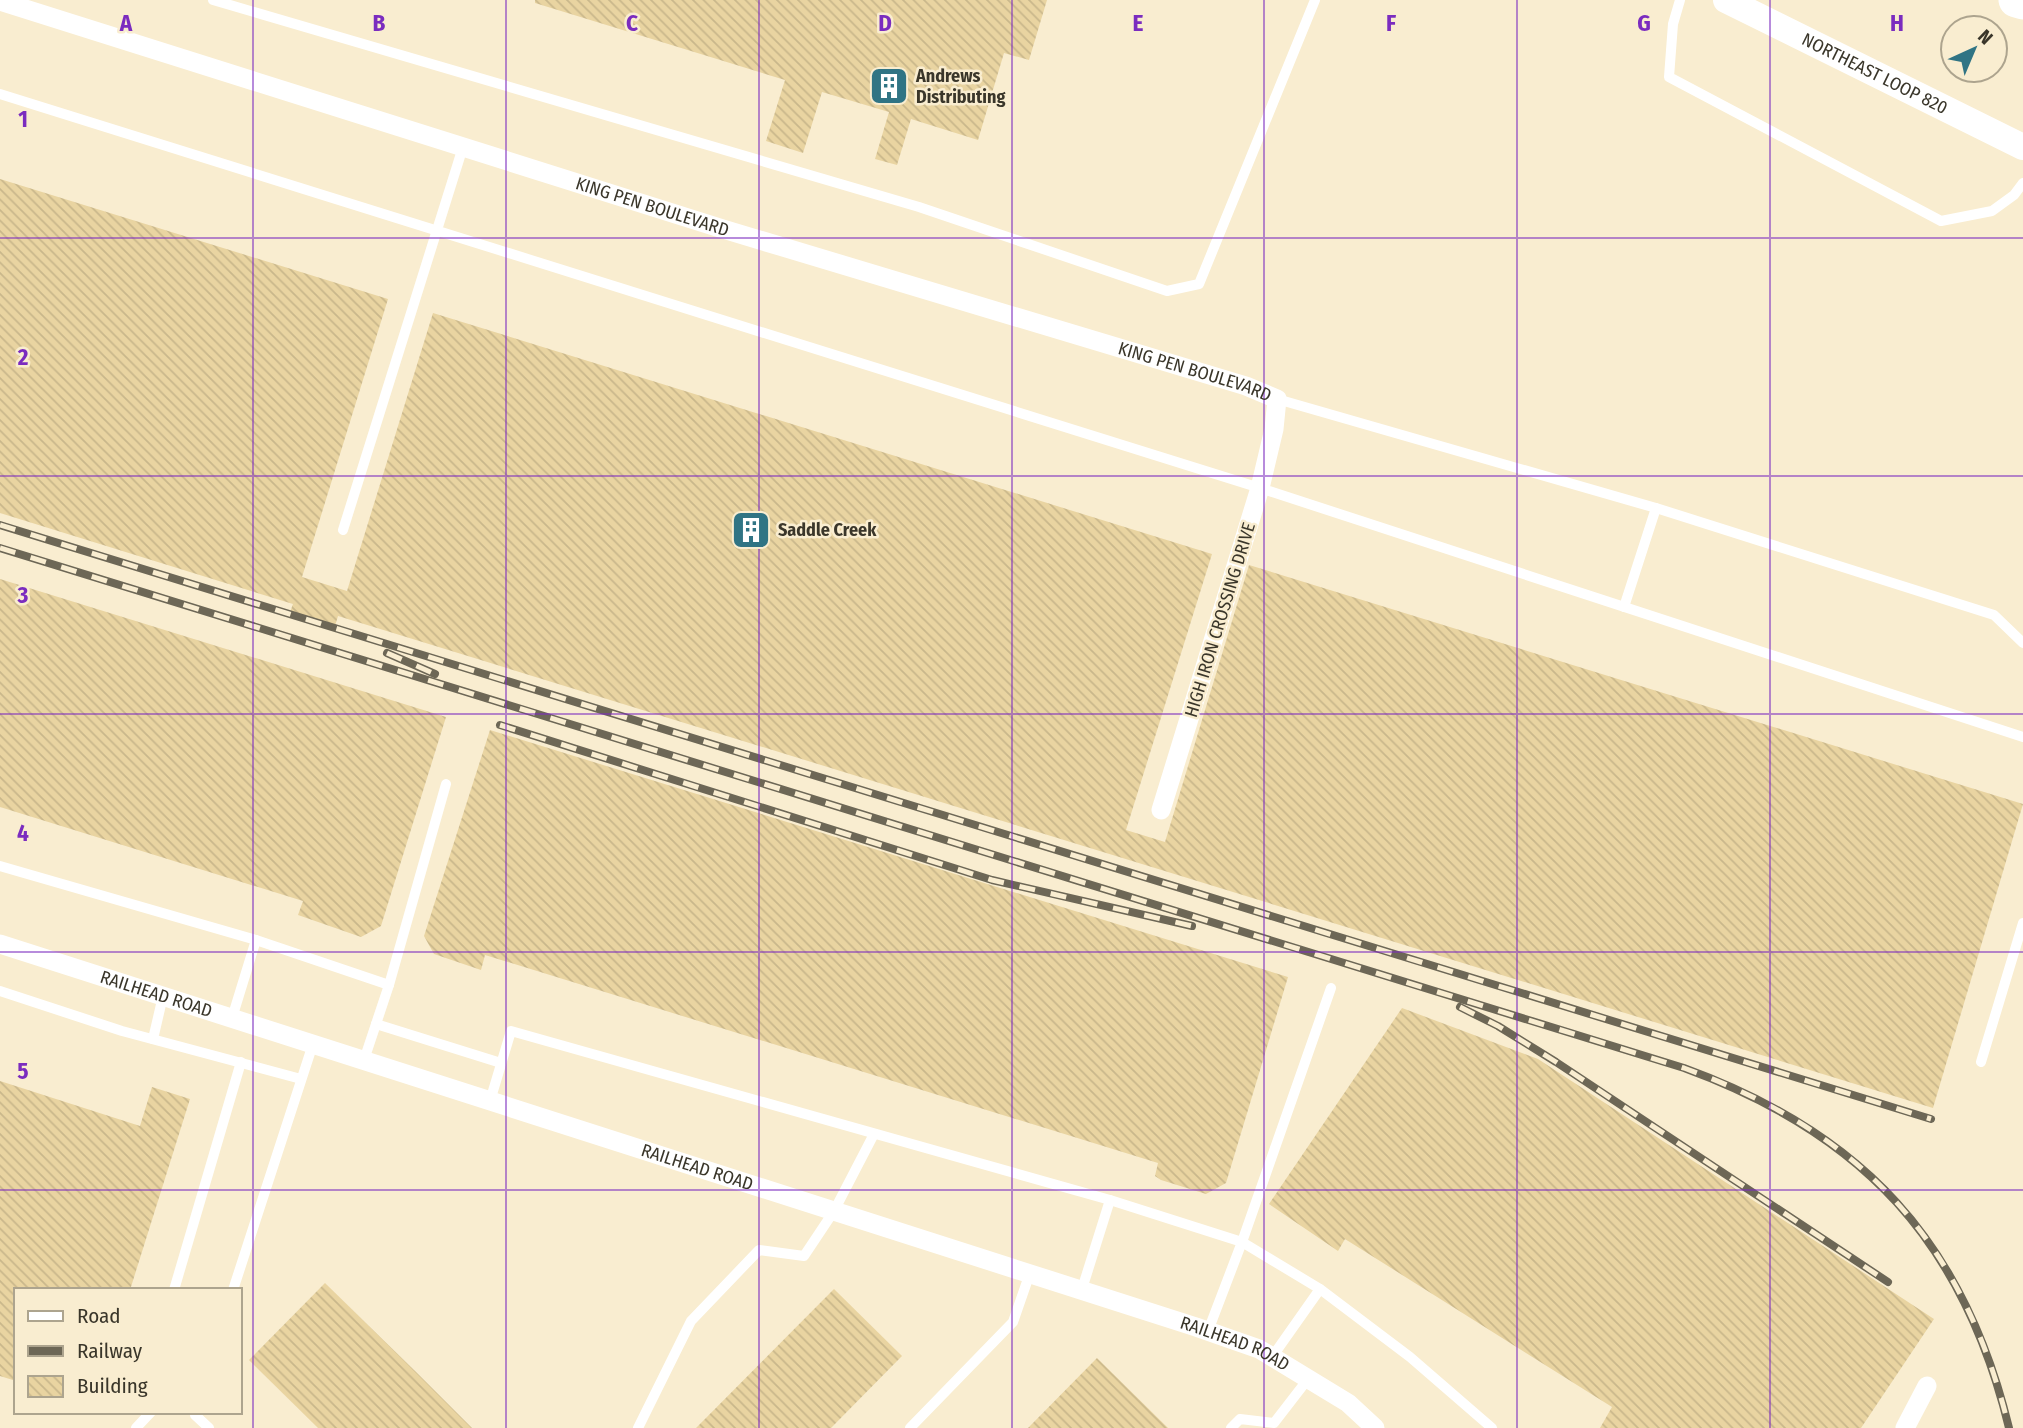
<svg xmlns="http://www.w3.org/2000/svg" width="2023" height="1428" font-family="'Fira Sans Condensed',sans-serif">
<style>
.building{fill:url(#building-back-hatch)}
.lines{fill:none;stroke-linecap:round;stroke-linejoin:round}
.lane{stroke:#fff;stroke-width:10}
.street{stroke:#fff;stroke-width:19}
.secondary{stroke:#fff;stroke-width:26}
.highway{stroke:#fff;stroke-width:35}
.rail-casing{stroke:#6d6756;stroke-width:8}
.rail{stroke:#f9edd0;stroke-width:5;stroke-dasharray:16;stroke-linecap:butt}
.grid{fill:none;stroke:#7b2cbf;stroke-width:2;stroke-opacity:0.55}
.labels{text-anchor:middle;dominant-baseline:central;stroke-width:5;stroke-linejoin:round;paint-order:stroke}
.street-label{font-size:18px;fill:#3a362a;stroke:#f9edd0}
.poi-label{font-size:18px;font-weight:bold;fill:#3a362a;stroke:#f9edd0;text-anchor:start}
.grid-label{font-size:23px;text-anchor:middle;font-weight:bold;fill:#7b2cbf;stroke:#f9edd0;stroke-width:5;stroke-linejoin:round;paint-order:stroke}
</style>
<defs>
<pattern id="building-back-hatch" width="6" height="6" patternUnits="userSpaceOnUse" patternTransform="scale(1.75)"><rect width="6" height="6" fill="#e9d4a1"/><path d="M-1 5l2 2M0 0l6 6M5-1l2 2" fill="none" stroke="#c9b78b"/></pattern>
</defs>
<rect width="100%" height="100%" fill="#f9edd0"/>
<g class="building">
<polygon points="535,0 1047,0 1029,60 1004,53 978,140 911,119 897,165 875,159 889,112 822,92 803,153 766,141 785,80 535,3"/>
<polygon points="0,179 388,299 302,577 347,591 433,313 1212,554 1126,830 1165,842 1249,565 2023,804 1933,1108 338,616 335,626 290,612 293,604 0,513"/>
<polygon points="0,579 446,717 381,926 361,937 298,915 303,901 0,807"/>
<polygon points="490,730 1288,977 1226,1183 1206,1194 1161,1180 1155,1176 1158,1163 485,955 481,970 434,954 424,936"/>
<polygon points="1402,1008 1538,1059 1934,1319 1861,1428 1600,1428 1612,1407 1345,1239 1338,1251 1269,1204"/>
<polygon points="0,1081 140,1126 152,1087 190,1099 130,1290 16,1290 16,1381 0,1376"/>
<polygon points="325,1283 416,1372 472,1428 318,1428 249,1360"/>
<polygon points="834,1289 902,1356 831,1428 696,1428"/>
<polygon points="1097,1358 1168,1428 1028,1428"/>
</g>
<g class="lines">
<g class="lane">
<polyline points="213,0 919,207 1167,291 1199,284 1315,0"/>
<polyline points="1680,0 1673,24 1669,77 1941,221 1992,211 2014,195 2023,183"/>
<polyline points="0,94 1260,488 2023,737"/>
<polyline points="1277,399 1656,508 1624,607"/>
<polyline points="1656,508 1994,615 2023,643"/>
<polyline points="343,530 463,147"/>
<polyline points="0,866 256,940 389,985"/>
<polyline points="1331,988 1242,1242 1320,1289 1410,1357 1492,1428"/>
<polyline points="0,991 122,1031 301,1079"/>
<polyline points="232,1018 256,940"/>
<polyline points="376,1024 501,1063"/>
<polyline points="153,1039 163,996"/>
<polyline points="364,1060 389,985 446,784"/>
<polyline points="1981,1062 2023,923"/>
<polyline points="490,1101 511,1031 1110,1200 1242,1242 1208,1331"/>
<polyline points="1082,1289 1110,1200"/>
<polyline points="174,1290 241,1062"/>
<polyline points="233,1290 313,1044"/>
<polyline points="1272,1357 1320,1289"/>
<polyline points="195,1415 209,1428"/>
<polyline points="136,1428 151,1412"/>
<polyline points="638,1428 691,1321 759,1250 804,1256 834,1211 874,1134"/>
<polyline points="910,1428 1013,1322 1030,1273"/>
<polyline points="1231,1428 1240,1419 1274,1423 1308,1379"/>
</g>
<g class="street">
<path id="s1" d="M0,1L723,229L1246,386L1277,399L1274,429L1260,488L1161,810"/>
<path id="s2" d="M0,944L1196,1327L1259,1349L1348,1403L1375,1428"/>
<polyline points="1905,1428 1927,1386"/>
</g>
<path class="secondary" id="s3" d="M1726,0L2023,147"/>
<polyline class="highway" points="2016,0 2023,2"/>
<g class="rail-casing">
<g id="rail">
<polyline points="0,525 1931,1119"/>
<path d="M0,548L1684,1068C1863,1133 1964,1242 2009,1428"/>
<polyline points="387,653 435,674"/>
<polyline points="500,725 992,880 1192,926"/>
<polyline points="1460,1007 1498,1026 1556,1062 1888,1282"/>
</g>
</g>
<use href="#rail" class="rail"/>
</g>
<path class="grid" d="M253,0V1428M506,0V1428M759,0V1428M1012,0V1428M1264,0V1428M1517,0V1428M1770,0V1428M0,238H2023M0,476H2023M0,714H2023M0,952H2023M0,1190H2023"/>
<defs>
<g id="building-square" transform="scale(2.0125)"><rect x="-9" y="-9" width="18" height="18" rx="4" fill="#307484" stroke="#f9edd0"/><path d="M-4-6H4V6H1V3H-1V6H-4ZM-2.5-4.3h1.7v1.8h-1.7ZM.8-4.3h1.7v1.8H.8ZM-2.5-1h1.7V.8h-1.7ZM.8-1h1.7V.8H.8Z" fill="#fff"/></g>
</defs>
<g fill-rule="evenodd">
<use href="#building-square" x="889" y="86"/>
<use href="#building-square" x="751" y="530"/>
</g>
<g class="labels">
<g class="street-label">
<text stroke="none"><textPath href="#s3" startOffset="166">NORTHEAST LOOP 820</textPath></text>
<text stroke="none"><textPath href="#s1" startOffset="684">KING PEN BOULEVARD</textPath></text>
<text stroke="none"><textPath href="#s1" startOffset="1251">KING PEN BOULEVARD</textPath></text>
<text transform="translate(1220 620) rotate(-73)">HIGH IRON CROSSING DRIVE</text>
<text stroke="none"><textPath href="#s2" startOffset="164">RAILHEAD ROAD</textPath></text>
<text stroke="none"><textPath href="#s2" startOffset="732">RAILHEAD ROAD</textPath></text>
<text stroke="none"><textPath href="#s2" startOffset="1298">RAILHEAD ROAD</textPath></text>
</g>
<g class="poi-label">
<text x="916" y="76">Andrews<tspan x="916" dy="21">Distributing</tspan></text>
<text x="778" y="530">Saddle Creek</text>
</g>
</g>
<g class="grid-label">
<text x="126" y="31">A</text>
<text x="379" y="31">B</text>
<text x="632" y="31">C</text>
<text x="885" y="31">D</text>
<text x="1138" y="31">E</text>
<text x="1391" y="31">F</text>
<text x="1644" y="31">G</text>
<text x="1897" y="31">H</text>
<text x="23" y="127">1</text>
<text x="23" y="365">2</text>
<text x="23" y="603">3</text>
<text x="23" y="841">4</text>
<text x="23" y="1079">5</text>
</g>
<rect x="14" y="1288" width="228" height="126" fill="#f9edd0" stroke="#ada48e" stroke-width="2"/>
<rect x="28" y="1311" width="35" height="10" fill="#ffffff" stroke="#ada48e" stroke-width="2"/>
<text x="77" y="1323" font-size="21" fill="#3a362a">Road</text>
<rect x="28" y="1346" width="35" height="10" fill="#6d6756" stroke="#ada48e" stroke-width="2"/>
<text x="77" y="1358" font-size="21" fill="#3a362a">Railway</text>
<rect x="28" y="1376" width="35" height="21" fill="url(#building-back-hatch)" stroke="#ada48e" stroke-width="2"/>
<text x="77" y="1393" font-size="21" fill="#3a362a">Building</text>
<g transform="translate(1974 49) rotate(44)"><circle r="33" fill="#f9edd0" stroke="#ada48e" stroke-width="2"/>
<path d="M0-5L12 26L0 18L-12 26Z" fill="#307484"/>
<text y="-10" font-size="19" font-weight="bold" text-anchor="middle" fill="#3a362a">N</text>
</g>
</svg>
